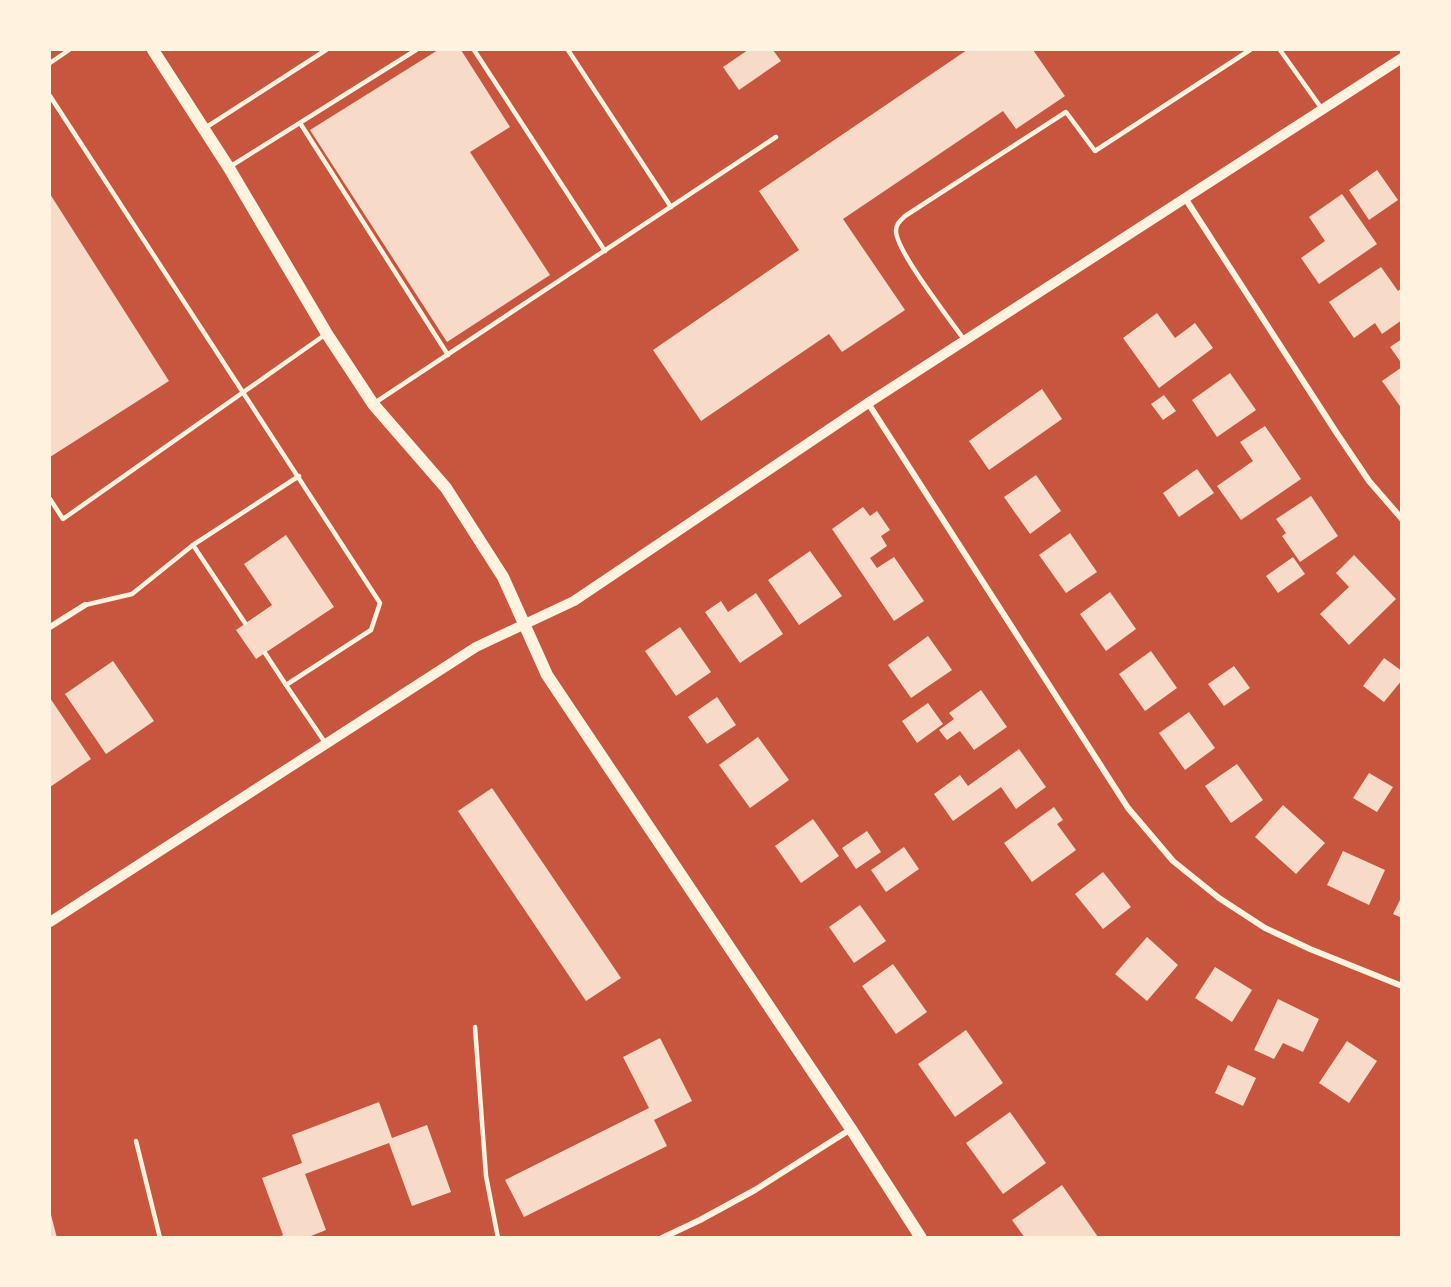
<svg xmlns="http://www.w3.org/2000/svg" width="1451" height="1287" font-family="'Open Sans',sans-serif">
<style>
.building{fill:#f7dbc8}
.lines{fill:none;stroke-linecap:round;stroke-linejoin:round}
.service{stroke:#fff3e0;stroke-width:4.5}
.minor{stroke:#fff3e0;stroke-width:6}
.tertiary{stroke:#fff3e0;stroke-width:10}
.secondary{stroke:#fff3e0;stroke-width:12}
</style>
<rect width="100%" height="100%" fill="#c8553d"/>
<g class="building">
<polygon points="438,50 461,50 510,127 470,152 550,275 447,342 310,130"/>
<polygon points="748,50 773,50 781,61 739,90 723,67"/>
<polygon points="967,50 1033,50 1065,96 1016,129 1003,111 843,219 905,310 842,352 829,334 701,421 653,350 799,250 759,191"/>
<polygon points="1377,170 1398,200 1369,220 1349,190"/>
<polygon points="50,194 169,381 50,457"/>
<polygon points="1342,194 1377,244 1319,284 1301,258 1325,241 1309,217"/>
<polygon points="1381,267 1398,291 1402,288 1402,320 1382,334 1375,323 1354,338 1329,302"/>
<polygon points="1157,313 1175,338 1195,323 1213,348 1159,388 1123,338"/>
<polygon points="1402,339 1402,364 1390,347"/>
<polygon points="1402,367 1402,409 1382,381"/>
<polygon points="1230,373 1256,410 1217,437 1192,400"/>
<polygon points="1042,389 1062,419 989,470 969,441"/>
<polygon points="1164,395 1176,411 1163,420 1151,404"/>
<polygon points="1265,426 1301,479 1241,520 1217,486 1253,461 1240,442"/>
<polygon points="1197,469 1214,493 1179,517 1163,493"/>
<polygon points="1036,475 1061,511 1030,534 1004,497"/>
<polygon points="1311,496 1338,536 1300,562 1282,536 1286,533 1276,519"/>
<polygon points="863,507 870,516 877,511 890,530 881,536 887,546 870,558 877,568 894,557 924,601 894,621 832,529"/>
<polygon points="1070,533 1097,572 1066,593 1039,555"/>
<polygon points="286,535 334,607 256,659 236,630 272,605 244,564"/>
<polygon points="810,551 842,596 799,625 768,580"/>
<polygon points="1354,555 1396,599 1349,645 1320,614 1349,587 1336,573"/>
<polygon points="1293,557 1305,574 1278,593 1266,576"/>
<polygon points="1110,592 1136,629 1106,651 1080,614"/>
<polygon points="756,593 783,634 740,663 705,612 721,601 728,612"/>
<polygon points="680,627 711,672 676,696 645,651"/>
<polygon points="928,636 952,670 911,698 888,665"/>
<polygon points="1151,651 1177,688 1145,711 1119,674"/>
<polygon points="1384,658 1402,671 1402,680 1384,702 1363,686"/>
<polygon points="113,661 154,721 106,754 65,694"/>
<polygon points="1234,666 1250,688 1224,706 1208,684"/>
<polygon points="981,690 1007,727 974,750 960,731 947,740 939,730 954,719 949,713"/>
<polygon points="717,697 736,725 707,744 688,717"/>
<polygon points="50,698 91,759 50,787"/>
<polygon points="928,703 943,724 917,743 902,721"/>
<polygon points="1189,712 1215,748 1185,770 1159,733"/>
<polygon points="758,737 789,780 750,808 719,765"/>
<polygon points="1019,749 1046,787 1016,809 1001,787 953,821 934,794 960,775 968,786"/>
<polygon points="1237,764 1263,800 1231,823 1205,786"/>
<polygon points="1369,773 1393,787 1377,812 1353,798"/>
<polygon points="492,788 621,978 586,1001 458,811"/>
<polygon points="1283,805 1325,843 1296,874 1255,837"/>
<polygon points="1054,807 1063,820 1057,824 1076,850 1032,882 1004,843"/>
<polygon points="813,819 839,856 801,883 775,846"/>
<polygon points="867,831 881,852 856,869 842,848"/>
<polygon points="904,847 919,869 886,892 871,870"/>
<polygon points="1343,851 1385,870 1369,905 1327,885"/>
<polygon points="1103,872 1131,907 1103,929 1075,894"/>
<polygon points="1402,896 1402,918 1393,914"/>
<polygon points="860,905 886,941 854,963 829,927"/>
<polygon points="1147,937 1178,965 1147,1001 1115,974"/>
<polygon points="893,964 927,1012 896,1034 862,986"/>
<polygon points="1215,967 1252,990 1232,1022 1195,998"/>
<polygon points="1278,999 1319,1019 1303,1052 1283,1043 1274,1059 1254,1050"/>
<polygon points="966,1030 1003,1083 955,1117 918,1064"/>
<polygon points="660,1038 692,1101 654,1120 667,1146 524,1217 505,1180 649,1108 623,1057"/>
<polygon points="1347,1041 1377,1061 1349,1103 1319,1083"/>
<polygon points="1228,1065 1256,1078 1243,1106 1215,1093"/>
<polygon points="379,1102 392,1138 427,1125 451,1192 412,1206 389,1143 305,1174 326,1230 306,1238 277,1238 283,1235 262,1178 302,1163 292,1135"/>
<polygon points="1010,1112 1046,1163 1003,1194 966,1143"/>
<polygon points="1062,1185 1098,1237 1025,1238 1012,1220"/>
<polygon points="50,1211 57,1238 50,1238"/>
</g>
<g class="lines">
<g class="service">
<polyline points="474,50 605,251"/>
<polyline points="568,50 671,207"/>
<polyline points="1280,50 1322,109"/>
<polyline points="50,63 69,50"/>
<polyline points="50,96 380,603 371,630 286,685 326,744"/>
<polyline points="300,123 448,355"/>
<polyline points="205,128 326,50"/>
<polyline points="231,166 416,50"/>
<path d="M965,341C951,321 896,251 896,231C896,224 900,221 905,216L1066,112L1095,151L1250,50"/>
<polyline points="373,404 776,137"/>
<polyline points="50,499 63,519 326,334"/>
<polyline points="193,545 245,623"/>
<polyline points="85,605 132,594 193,545 299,476"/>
<polyline points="265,653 286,685"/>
<polyline points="475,1027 486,1176 498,1238"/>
<polyline points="136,1141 160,1238"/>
</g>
<g class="minor">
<polyline points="1185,198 1336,432 1369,481 1402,519"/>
<polyline points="868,403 1128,808 1173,861 1219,898 1265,928 1310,949 1402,986"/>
<polyline points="50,627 85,605"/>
<polyline points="662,1238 700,1220 755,1190 851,1129"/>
</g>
<polyline class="tertiary" points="50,922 476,647 574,601 868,403 1402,58"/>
<polyline class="secondary" points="153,50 229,168 327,334 373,404 446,488 503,577 547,675 851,1129 921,1238"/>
</g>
<rect width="1451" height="1287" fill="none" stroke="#fff3e0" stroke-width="102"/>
</svg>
